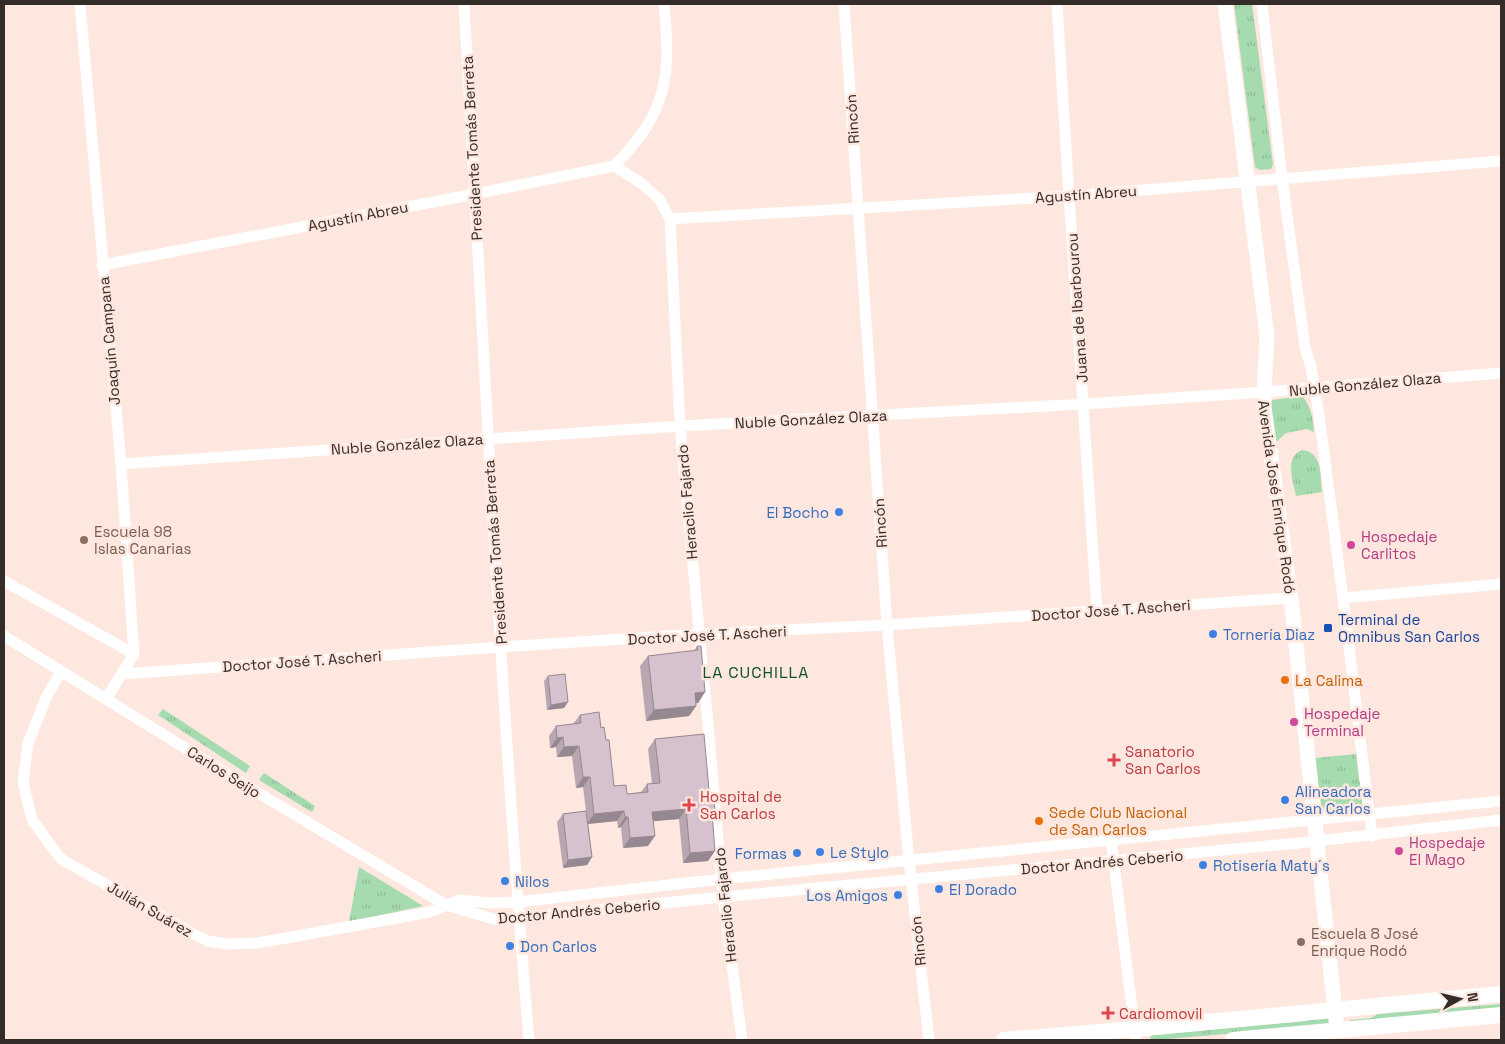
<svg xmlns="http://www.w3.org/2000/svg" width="1505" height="1044" font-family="'Space Grotesk',sans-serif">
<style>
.grass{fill:url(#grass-tufts)}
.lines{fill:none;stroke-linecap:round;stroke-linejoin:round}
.minor{stroke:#fff;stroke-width:11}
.tertiary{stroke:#fff;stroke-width:15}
.secondary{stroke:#fff;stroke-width:16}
.wall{fill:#b8a7b1}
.shaded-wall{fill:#968890}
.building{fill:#d6c2ce;stroke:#968890}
.shop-dot{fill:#3f7fe0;stroke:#fde7de;stroke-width:2}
.education-dot{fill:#8d6e63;stroke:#fde7de;stroke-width:2}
.hotel-dot{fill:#d1479c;stroke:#fde7de;stroke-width:2}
.transit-dot{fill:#1a4fb4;stroke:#fde7de;stroke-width:2}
.food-dot{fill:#e8710a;stroke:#fde7de;stroke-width:2}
.health-dot{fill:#e0444e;stroke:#fde7de;stroke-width:2}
.labels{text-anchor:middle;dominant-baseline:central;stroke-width:5;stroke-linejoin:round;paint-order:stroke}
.street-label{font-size:15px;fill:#342c28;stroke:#fde7de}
.shop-label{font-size:15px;fill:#366cbe;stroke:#fde7de;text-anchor:start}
.education-label{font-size:15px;fill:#785e54;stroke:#fde7de;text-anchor:start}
.hotel-label{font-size:15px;fill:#b23c85;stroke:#fde7de;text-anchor:start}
.transit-label{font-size:15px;fill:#164399;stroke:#fde7de;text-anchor:start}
.food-label{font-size:15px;fill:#c56008;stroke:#fde7de;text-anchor:start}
.health-label{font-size:15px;fill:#be3a42;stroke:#fde7de;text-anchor:start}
.neighbourhood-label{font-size:16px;letter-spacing:1px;fill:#105324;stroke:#fde7de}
</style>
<defs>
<pattern id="grass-tufts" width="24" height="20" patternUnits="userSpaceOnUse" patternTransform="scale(1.25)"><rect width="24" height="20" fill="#a5dbaf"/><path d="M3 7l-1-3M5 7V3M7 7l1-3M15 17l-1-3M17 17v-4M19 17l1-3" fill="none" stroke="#8fbc97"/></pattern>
</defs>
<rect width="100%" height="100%" fill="#fde7de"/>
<path class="grass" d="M1234,4H1252L1273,164L1271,169L1260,170L1255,167Z
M1302,396C1311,406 1313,418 1314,432L1307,429L1286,433L1275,443L1269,404L1272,400Z
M1302,450C1323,452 1320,476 1322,492L1296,496C1293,480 1284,458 1302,450Z
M163,709L250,766L246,773L158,715Z
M1356,754L1363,808L1329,812L1321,805L1315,758Z
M264,773L315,806L312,812L259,780Z
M359,867L423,906L349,922Z
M1501,1004V1010L1352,1023L1350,1020L1371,1018L1378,1014Z
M1330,1016L1331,1025L1156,1040H1151L1150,1038L1152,1035L1306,1021L1309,1018Z"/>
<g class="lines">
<path class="minor" d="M80,4L121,464L134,654L106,699
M464,4C484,349 500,695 529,1040
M844,4L887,625L909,861L929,1040
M1057,4L1069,196L1097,611
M1262,4L1282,178L1305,347L1311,367L1319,415L1343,598L1372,836
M614,166L641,183L660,200L670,219L680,426L702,661
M614,166C668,111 671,78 664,4
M670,219L1069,196L1501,161
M102,265L475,194L614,166
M121,464L680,426L1084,404L1264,392L1501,373
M4,581L134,654
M1343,598L1501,584
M4,636L245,785L446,905L497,920L723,897L1299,843L1501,820
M61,671L46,698L28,743L23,782L32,820L61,859L195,935L208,941L227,944L258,943L430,912L460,900L489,903L518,902L722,879L1501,801
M122,674L501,647L700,634L887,625L1291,598
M704,679L723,897L742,1040
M1111,839L1136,1040"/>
<path class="tertiary" d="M1225,4L1267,336L1264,392V407L1291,598L1337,1030"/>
<path class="secondary" d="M1004,1040L1135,1029L1501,994
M1233,1040L1501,1015"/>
</g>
<path class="wall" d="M697,646L705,692L698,703H696V706L689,716L646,721L640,666L648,656L694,651Z
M548,676L564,708L547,710L544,681Z
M580,715L601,728L606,740L614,786L627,794L641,792L647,784H652L648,749L655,739L712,816L708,861L683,863L679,819L653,821L648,846L623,848L621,827L618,828L617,821L588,824L592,857L587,865L563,868L557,822L563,814L586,811L583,787L576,788L572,756L557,757L556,747L550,748L549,736L556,726L573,724Z"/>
<path class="shaded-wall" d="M705,692L698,703L687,704L695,693Z
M568,702L564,708L547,710L551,705Z
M696,706L689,716L646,721L654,710Z
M563,737L556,747L550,748L557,738Z
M579,746L572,756L557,757L564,747Z
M583,777H590L583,787L576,788Z
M686,809L679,819L645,822L652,812Z
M624,811L617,821L587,824L594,814Z
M625,817H628L621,827L618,828Z
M655,836L648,846L623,848L630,838Z
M715,851L708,861L683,863L690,853Z
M592,857L587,865L563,868L568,860Z"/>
<path class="building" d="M697,646H701L705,692L695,693L696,706L654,710L648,656L698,650Z
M565,674L568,702L551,705L548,676Z
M599,712L601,728L604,727L606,740H609L614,786L626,785L627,794L648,792L647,784L660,783L655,739L704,734L710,801L714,800L715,811L712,812L715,851L690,853L686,809L652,812L655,836L630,838L628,817H625L624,811L594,814L590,777H583L579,746L564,747L563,737L557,738L556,726L581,723L580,715Z
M586,811L592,857L568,860L563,814Z"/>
<g class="shop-dot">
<circle cx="839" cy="512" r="5"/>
<circle cx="1213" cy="634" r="5"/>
<circle cx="1285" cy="800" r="5"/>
<circle cx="820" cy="852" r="5"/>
<circle cx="797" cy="853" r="5"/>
<circle cx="1203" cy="865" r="5"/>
<circle cx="505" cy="881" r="5"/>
<circle cx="939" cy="889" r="5"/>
<circle cx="898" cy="895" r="5"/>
<circle cx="510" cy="946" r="5"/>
</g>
<g class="education-dot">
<circle cx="84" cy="540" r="5"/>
<circle cx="1301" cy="942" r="5"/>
</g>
<g class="hotel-dot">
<circle cx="1351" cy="545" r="5"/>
<circle cx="1294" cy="722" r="5"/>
<circle cx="1399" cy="851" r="5"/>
</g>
<rect class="transit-dot" x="1323" y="623" width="10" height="10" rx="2.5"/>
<g class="food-dot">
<circle cx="1285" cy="680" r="5"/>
<circle cx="1039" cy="821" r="5"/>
</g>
<g class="health-dot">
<path d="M1111.5 752.5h5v5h5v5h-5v5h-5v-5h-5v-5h5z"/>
<path d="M686.5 797.5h5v5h5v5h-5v5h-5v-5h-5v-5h5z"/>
<path d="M1105.5 1005.5h5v5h5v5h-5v5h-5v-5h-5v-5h5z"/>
</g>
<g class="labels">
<g class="street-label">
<text transform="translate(852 119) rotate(-94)">Rincón</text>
<text transform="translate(472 148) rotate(-93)">Presidente Tomás Berreta</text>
<text transform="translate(1086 194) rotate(-4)">Agustín Abreu</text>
<text transform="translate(358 216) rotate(-11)">Agustín Abreu</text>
<text transform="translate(1077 308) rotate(-94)">Juana de Ibarbourou</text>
<text transform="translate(109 341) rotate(-95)">Joaquín Campana</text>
<text transform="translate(1365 384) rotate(-5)">Nuble González Olaza</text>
<text transform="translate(811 419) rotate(-3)">Nuble González Olaza</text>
<text transform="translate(407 444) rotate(-4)">Nuble González Olaza</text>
<text transform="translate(1277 497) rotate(82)">Avenida José Enrique Rodó</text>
<text transform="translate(687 502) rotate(-95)">Heraclio Fajardo</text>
<text transform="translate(880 523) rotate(-94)">Rincón</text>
<text transform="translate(495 552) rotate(-94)">Presidente Tomás Berreta</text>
<text transform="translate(1111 610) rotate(-4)">Doctor José T. Ascheri</text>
<text transform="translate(707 635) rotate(-3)">Doctor José T. Ascheri</text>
<text transform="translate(302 661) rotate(-4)">Doctor José T. Ascheri</text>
<text transform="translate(224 772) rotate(32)">Carlos Seijo</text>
<text transform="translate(1102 862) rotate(-5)">Doctor Andrés Ceberio</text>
<text transform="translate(725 905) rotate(-96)">Heraclio Fajardo</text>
<text transform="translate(150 909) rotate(30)">Julián Suárez</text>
<text transform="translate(579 911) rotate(-5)">Doctor Andrés Ceberio</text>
<text transform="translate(918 941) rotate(-96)">Rincón</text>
</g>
<g class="shop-label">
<text x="829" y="512" text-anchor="end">El Bocho</text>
<text x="1223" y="634">Tornería Diaz</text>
<text x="1295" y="791">Alineadora<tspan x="1295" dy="17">San Carlos</tspan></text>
<text x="830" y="852">Le Stylo</text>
<text x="787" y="853" text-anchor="end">Formas</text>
<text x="1213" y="865">Rotisería Maty´s</text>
<text x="515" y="881">Nilos</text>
<text x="949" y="889">El Dorado</text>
<text x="888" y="895" text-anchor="end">Los Amigos</text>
<text x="520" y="946">Don Carlos</text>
</g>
<g class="education-label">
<text x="94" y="531">Escuela 98<tspan x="94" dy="17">Islas Canarias</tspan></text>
<text x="1311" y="933">Escuela 8 José<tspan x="1311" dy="17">Enrique Rodó</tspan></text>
</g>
<g class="hotel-label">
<text x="1361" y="536">Hospedaje<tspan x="1361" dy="17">Carlitos</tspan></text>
<text x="1304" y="713">Hospedaje<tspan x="1304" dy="17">Terminal</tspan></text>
<text x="1409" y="842">Hospedaje<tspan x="1409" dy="17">El Mago</tspan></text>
</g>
<g class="transit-label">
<text x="1338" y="619">Terminal de<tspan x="1338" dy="17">Omnibus San Carlos</tspan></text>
</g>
<g class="food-label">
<text x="1295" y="680">La Calima</text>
<text x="1049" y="812">Sede Club Nacional<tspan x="1049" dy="17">de San Carlos</tspan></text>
</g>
<g class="health-label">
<text x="1125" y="751">Sanatorio<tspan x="1125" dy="17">San Carlos</tspan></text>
<text x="700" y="796">Hospital de<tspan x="700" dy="17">San Carlos</tspan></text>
<text x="1119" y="1013">Cardiomovil</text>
</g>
<g class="neighbourhood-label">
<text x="756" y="672">LA CUCHILLA</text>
</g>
</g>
<rect width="1505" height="1044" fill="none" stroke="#342c28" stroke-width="10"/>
<g transform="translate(1460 999) rotate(82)" stroke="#fde7de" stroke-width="4" paint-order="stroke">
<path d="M0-4L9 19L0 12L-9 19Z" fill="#342c28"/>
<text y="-8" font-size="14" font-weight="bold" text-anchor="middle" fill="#342c28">N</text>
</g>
</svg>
